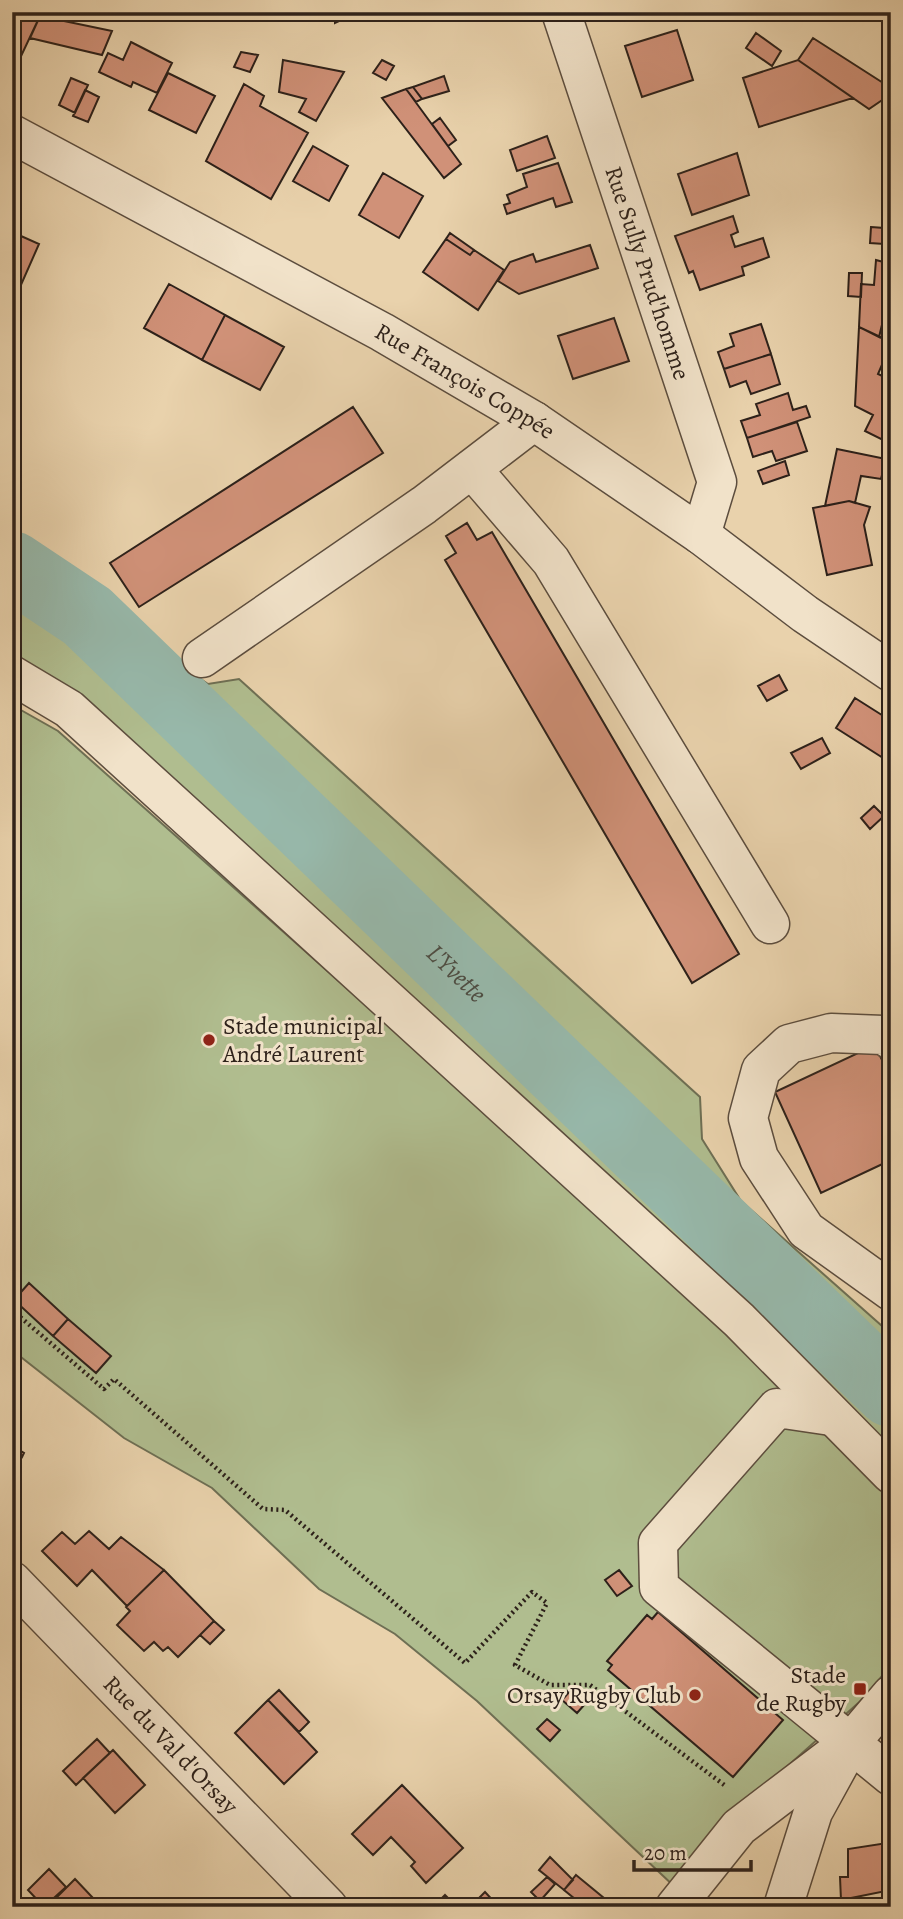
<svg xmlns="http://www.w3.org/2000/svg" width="903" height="1919" font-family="Alegreya,serif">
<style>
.green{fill:#b0bd8f;stroke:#6e6f54;stroke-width:2}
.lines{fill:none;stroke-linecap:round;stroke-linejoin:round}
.river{stroke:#97b8aa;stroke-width:70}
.building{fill:#d09178;stroke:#2d211a;stroke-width:2}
.minor-casing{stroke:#5c4d3e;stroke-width:41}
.path{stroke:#2d211a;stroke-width:4.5;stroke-dasharray:2 3.5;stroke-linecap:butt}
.minor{stroke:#f1e2c9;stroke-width:38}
.poi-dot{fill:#8f2418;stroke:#f1e2c9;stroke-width:2.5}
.labels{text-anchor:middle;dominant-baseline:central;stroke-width:6;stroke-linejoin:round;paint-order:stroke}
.street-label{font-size:24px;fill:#2d211a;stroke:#f1e2c9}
.poi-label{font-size:24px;fill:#2d211a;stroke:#f1e2c9;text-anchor:end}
.water-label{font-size:26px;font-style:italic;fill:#4d4e45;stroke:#f1e2c9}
</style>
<rect width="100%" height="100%" fill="#e9d2ac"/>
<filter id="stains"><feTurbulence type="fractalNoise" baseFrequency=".00286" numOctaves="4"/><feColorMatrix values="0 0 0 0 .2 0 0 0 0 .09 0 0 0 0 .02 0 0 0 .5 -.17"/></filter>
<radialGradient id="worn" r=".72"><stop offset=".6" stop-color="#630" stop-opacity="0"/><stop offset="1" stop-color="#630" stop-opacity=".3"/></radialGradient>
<path class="green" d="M12,554L89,608L145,657L163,653L208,684L239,679L700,1097L702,1139L741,1201L891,1334V1455L69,709L12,653Z
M12,705L58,731L774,1369L891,1484V1665L865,1697L763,1788L676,1888L477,1701L395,1634L319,1589L212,1488L124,1438L12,1350Z"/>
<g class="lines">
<path class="river" id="s1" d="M12,566L87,616L891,1392"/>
</g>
<path class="building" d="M12,12H25L39,18L14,71Z
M238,12H267V15L238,17Z
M335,12H352V15L335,23Z
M40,16L112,31L102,55L30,38Z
M677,30L693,80L642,97L625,46Z
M756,33L781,51L772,66L746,48Z
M813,38L891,88V94L869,109L798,60Z
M131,42L172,63L157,93L133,82L131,87L99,72L108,53L123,60Z
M241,52L258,55L250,72L234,67Z
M283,60L344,72L316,121L299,112L306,99L279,92Z
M382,60L394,66L386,80L373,73Z
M798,60L853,98L759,127L743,78Z
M168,73L215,96L196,133L149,110Z
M444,76L449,91L422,99L413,87Z
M71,78L88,85L75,113L59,105Z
M244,84L264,96L260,106L308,133L271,199L206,161Z
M413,87L422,99L416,102L406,89Z
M406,89L461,164L444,178L382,98Z
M85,90L99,97L88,122L73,116Z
M440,118L456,140L448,146L432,124Z
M547,136L555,158L517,171L510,150Z
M313,146L348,166L329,201L293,181Z
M737,153L749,195L692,215L678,174Z
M558,163L572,202L556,207L553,198L507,214L504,205L510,203L507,195L527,187L523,174Z
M383,173L423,196L399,238L359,215Z
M733,216L738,232L731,235L735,247L763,238L769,257L742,267L744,275L700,290L693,271L689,273L675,236Z
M871,227L884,228V244L870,243Z
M12,232L39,244L13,303H12Z
M450,233L474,250L470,255L446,239Z
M446,239L470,255L474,250L504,270L478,310L423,272Z
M590,245L598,268L519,294L498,281L510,262L533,254L536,262Z
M876,260L891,264V288L879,337L859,327L861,284L874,285Z
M849,273H862L861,297L848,296Z
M169,284L225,315L202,360L144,328Z
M225,315L284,347L260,390L202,360Z
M614,318L629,361L573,379L558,336Z
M761,324L771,354L724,369L718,352L734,346L730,334Z
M882,325L891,328L890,342L879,337Z
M859,327L891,342V355L887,353L878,374L891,380V444L865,431L873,415L855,406Z
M771,354L780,384L751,394L746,381L730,387L724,369Z
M788,393L793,410L806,406L810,417L747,438L741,421L760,415L756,404Z
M353,407L383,453L139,607L110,563Z
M797,422L807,451L776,461L772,451L753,457L747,438Z
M837,449L886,459L881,479L861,476L855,503L849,501L825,506Z
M785,461L789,475L763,484L758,471Z
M849,501L870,507L864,525L872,565L827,575L813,508Z
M467,523L477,540L492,532L739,954L692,983L445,560L456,553L446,536Z
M779,675L787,690L767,701L758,686Z
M855,698L885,717L891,709V763L836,728Z
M822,738L830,753L801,769L791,753Z
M874,806L884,816L870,829L861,818Z
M875,1045L891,1079V1160L821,1193L775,1092Z
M29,1283L68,1319L53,1336L14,1300Z
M68,1319L111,1356L96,1373L53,1336Z
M12,1446L24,1453L22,1457L12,1451Z
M12,1451L22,1457L12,1473Z
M89,1531L109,1549L121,1537L164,1570L127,1606L92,1570L77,1586L42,1551L62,1532L75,1544Z
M164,1570L214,1621L178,1657L168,1647L163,1651L154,1642L144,1651L117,1625L130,1611L126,1607Z
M619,1570L632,1586L617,1596L605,1580Z
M658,1612L783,1720L733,1777L608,1670L612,1665L607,1661L647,1615L652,1619Z
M214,1621L224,1630L210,1644L200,1635Z
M571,1687L586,1696L582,1701L570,1691L565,1694Z
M279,1690L309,1722L299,1732L268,1700Z
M570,1691L585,1704L577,1713L562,1700Z
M268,1700L317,1752L284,1784L235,1733Z
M547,1719L560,1730L550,1741L537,1729Z
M97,1739L110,1753L76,1785L63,1771Z
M113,1750L145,1785L115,1813L83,1778Z
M402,1785L463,1848L426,1883L411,1866L415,1862L391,1837L373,1855L352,1834Z
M887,1843L891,1847V1890L841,1900L840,1877H848V1849Z
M550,1857L573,1880L564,1890L539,1870Z
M49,1869L66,1887L44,1907L28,1890Z
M576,1875L610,1903L607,1907H585L564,1890Z
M547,1877L555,1884L540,1901L531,1892Z
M75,1879L93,1898L84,1907H47Z
M485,1892L499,1907H470Z
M445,1895L457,1907H433Z"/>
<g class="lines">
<defs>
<g id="minor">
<path id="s2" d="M561,12L717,482L701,535"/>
<path id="s3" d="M12,134L382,332L534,421L701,535L805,614L891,672"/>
<path d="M472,469L551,561L770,924"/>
<path d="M202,658L424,505L534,421"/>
<path d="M12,675L69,709L739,1320L891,1474"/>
<path d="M891,1040L883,1035L831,1033L789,1044L761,1070L748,1118L759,1158L806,1230L891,1291"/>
<path d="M831,1416L777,1408L658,1543L659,1587L891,1776"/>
<path id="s4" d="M12,1581L328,1907"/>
<path d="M675,1907L739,1827L852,1741"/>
<path d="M783,1907L813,1812L852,1741L891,1695"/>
</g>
</defs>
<use href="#minor" class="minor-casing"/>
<path class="path" d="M12,1310L104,1389L114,1379L263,1509L285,1510L465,1663L532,1592L547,1603L515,1665L550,1685H590L727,1787"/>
<use href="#minor" class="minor"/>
</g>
<g class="poi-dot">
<circle cx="209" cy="1040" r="7"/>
<rect x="853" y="1682" width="14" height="14" rx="3.5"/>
<circle cx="695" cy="1695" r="7"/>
</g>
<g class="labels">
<g class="street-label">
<text stroke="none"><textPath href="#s2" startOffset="275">Rue Sully Prud'homme</textPath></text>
<text stroke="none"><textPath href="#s3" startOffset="516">Rue François Coppée</textPath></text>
<text stroke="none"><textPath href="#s4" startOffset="228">Rue du Val d'Orsay</textPath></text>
</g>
<g class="poi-label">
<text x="223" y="1026" text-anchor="start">Stade municipal<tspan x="223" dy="28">André Laurent</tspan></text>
<text x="846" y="1675">Stade<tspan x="846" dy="28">de Rugby</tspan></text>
<text x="681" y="1695">Orsay Rugby Club</text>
</g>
<g class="water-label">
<text stroke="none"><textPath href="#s1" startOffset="604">L'Yvette</textPath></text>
</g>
</g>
<rect width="903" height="1919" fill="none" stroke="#e9d2ac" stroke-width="42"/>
<rect x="14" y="14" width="875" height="1891" fill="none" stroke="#2d211a" stroke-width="3.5"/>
<rect x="21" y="21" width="861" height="1877" fill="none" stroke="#2d211a" stroke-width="2"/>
<path d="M634 1860v10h117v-10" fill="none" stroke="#2d211a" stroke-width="3.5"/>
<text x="644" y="1860" font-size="21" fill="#2d211a" stroke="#f1e2c9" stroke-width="5" paint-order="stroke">20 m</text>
<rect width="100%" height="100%" filter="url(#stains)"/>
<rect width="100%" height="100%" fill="url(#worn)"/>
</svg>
